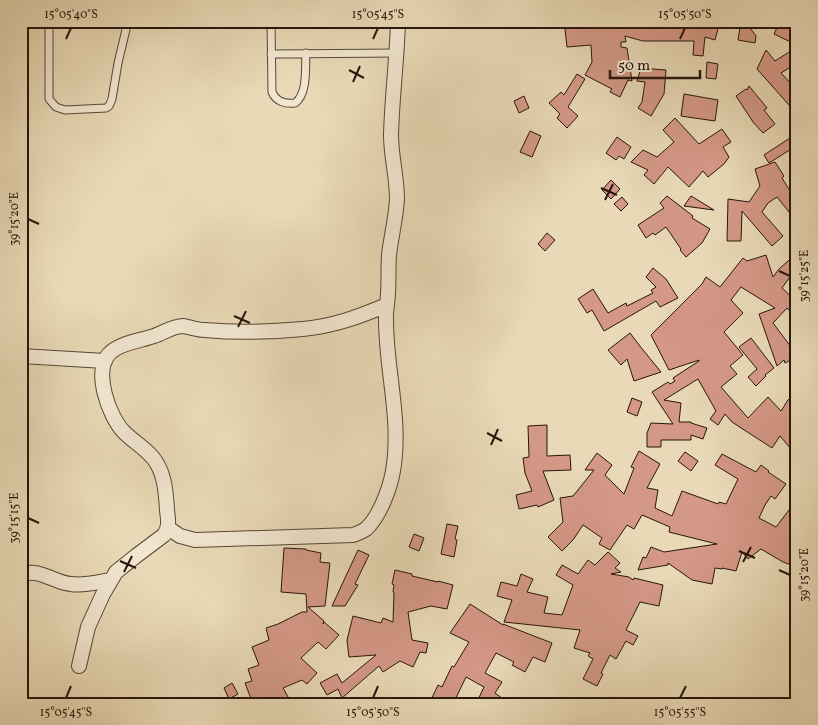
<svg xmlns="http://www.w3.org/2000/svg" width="818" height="725" font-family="Vollkorn,serif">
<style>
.building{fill:#d49886;stroke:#28150d}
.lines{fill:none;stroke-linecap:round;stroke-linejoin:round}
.lane-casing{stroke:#584637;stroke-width:9}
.street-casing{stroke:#584637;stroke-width:16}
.lane{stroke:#f1e6d0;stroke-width:7}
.street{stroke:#f1e6d0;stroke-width:14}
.ticks{fill:none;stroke:#28150d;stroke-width:2}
.neatline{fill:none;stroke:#28150d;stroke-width:2}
.ticks-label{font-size:12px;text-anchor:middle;fill:#28150d}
</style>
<rect width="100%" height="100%" fill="#e9d9b6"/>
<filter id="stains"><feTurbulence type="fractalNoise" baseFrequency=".004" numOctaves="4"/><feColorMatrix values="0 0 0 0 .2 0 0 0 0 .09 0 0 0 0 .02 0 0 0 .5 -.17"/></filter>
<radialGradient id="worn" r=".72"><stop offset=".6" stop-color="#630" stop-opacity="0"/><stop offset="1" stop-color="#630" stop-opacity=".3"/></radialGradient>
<path class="building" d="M564,21H720L715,40L705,37L703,56L693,55L694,41H643L625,36L626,42H621V47L627,48L632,81L628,80L620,97L610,92L612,89L585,75L592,62L591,45L567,47Z
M741,21H745L756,36L755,43L738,40Z
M780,21H786L797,26V45L774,34Z
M797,47V63L781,73L797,90V114L757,69L766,50L775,61Z
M707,62L718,64L716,79L706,78Z
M641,68L666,70L664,94L651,116L638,108L642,102L645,82L637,81Z
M577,74L585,79L568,107L578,116L567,128L557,118L560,114L549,103L561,92L564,95Z
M749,86L767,108L764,110L775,124L763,133L753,122L736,96L746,89L747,90Z
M684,94L718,100L715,121L681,116Z
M524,96L529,108L519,113L514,101Z
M675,118L699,144L722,129L731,142L723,147L729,157L724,164L708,177L703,171L689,187L668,167L654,184L644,175L648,170L631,162L643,150L657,157L674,142L663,130Z
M530,131L541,136L532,157L520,152Z
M617,137L631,147L624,159L619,156L616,160L606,153Z
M790,138L796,146L769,163L764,155Z
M775,162L784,176L782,178L797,202V222L777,197L768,203L762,212L783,236L772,246L742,211L741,241H727L728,199L749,202L760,186L755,169Z
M611,180L620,189L611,199L602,190Z
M667,196L693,216L692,218L710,229L702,243L686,257L680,250L681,249L666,227L655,235L653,233L646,238L638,225L664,208L660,203Z
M691,196L714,210L684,206Z
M622,197L628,204L621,211L614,204Z
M547,233L555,240L545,251L538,244Z
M797,253V267L782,288L797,302V319L787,308L773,323L791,347L797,357L785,363L784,360L777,366L759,314L775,308L741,287L731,300L743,313L724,332L743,355L730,366L737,374L721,387L748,418L768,397L781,411L788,400L797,392V456L780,436L772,448L732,422L725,414L718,425L710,419L716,411L698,379L664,400L681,403L679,422H691V423L707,428L703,439L691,435V440H661V447H647V433L651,423L673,424L652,392L668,382L670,384L675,381L673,378L699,361V360L669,370L651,335L702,284L706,277L720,287L743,258L747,261L766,255L773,277L779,269Z
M653,268L666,279L678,298L660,307L656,301L604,331L592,310L587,313L578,299L593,289L608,313L626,303L627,306L653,293L651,290L656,287L646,277Z
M630,333L643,350L661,372L634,381L627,359L621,365L608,350Z
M751,338L774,368L765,375L766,376L756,386L748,377L757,369L739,347Z
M632,398L642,402L637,416L627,412Z
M547,425V456L570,455L571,470L543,471L554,500L538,507L537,505L519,509L516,495L532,491L525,473L523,458L529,457L528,426Z
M639,451L660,464L647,488L658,490L655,508L672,516L682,491L718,504L719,502L726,504L738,479L715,465L722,454L756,472L761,465L769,471L768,472L786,484L775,499L771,496L765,505L759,518L776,527L789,510L797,516V567L783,562L761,549L748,559L742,552L736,571L722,568V569L715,568L712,584L692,580L668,563V565L638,570L643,557L646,558L651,547L664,552L717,544L669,532L670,527L642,515L634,529L627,525L610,550L599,544L602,538L583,525L573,540L562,551L548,537L563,522L560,498L573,496L594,470H585L597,453L612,465L605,475L624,494L634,468L631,467Z
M685,452L698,461L691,471L678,461Z
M447,524L458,526L455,539L457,540L454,557L441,554Z
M414,534L424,538L419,551L409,547Z
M284,548L306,549V550L321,553L320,562L330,563L325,606L308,607L324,621L323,624L324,622L339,635L326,649L318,642L301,658L317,673L307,684L302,680L283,688L292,704H253L245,683L252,681L248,669L259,665L252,647L269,640L266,628L278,624L302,612H307L306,594L281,592Z
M358,550L369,555L355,584L358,585L345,606H332Z
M608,552L620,563L615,568L621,572L611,574L629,577L633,580L634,578L663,585L659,606L640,602L626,630L638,636L633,645L626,641L616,659L610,655L601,673L603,674L597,686L583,679L593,659L588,656L590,653L574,648L580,630L504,622L512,600L497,596L501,582L517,586L521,574L533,579L527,592L548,597L544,613L562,615L573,585L556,575L562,565L578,574L588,560L595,565Z
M395,570L412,574V576L438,582V581L453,585L447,609L431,606L408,612L412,640L428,643L426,653L420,652L413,667L400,661L383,672L379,666L342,698L338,689L327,695L320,683L337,674L342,683L376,655L349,657L347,640L353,616L381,623L383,618L393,622L394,592H393L394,585L392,584Z
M470,604L503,625V624L552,643L545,662L533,657L525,672L512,665L514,662L496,653L485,673L502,682L495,693L510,704H476L484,687L466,677L453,704H429L438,685L442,687L452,666L454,667L469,642L450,633Z
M232,683L238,694L229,699L224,688Z"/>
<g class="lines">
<defs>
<path id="lane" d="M49,21V99L56,107L65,110L106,108L109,106L112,99L118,63L128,21
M271,21L272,92C276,102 286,104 295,103C308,94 305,67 306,53
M271,54L398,53"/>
<path id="street" d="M21,356L105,361
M168,528L180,536L195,540L353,535C358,533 362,532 366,529C380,516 390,488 393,471C402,419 385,367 386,316C386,308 388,301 388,293C389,281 388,268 389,255C391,237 396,218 397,199C397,177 391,156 391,135C392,97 397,59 398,21
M21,575C39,567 54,583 71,584C84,586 98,582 111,580
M79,666L88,627L103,594L116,572L136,556L164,535C170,527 168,519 167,510C166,494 165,476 156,462C148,449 133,442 123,431C109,416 93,372 109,354C119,343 140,341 154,336C163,333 173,326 183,326C190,327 197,330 205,330C237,333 271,332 303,329C334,326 358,317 387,305"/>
</defs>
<use href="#lane" class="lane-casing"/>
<use href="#street" class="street-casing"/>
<use href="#lane" class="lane"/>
<use href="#street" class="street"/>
</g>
<path class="ticks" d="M66,39L71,28M373,39L378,28M680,39L685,28M349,70L364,78M353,82L360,66M601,188L617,195M605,200L613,184M28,219L39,224M779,271L790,276M234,316L250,323M238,327L246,311M487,433L502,441M491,445L498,429M28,518L39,523M739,551L755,558M120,561L136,568M743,562L751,547M779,570L790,575M124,572L132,556M66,698L71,686M373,698L378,686M680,698L686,686"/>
<rect width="818" height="725" fill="none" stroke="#e9d9b6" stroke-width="55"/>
<path d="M610 70v8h90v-8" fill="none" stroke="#28150d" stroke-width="2.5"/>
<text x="618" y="70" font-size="15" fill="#28150d" stroke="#f1e6d0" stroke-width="4" paint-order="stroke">50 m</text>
<rect x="28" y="28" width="762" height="670" class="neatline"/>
<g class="ticks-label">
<text x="71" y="18">15°05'40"S</text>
<text x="378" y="18">15°05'45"S</text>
<text x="685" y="18">15°05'50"S</text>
<text transform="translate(14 219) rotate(-90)" y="4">39°15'20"E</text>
<text transform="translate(804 276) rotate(-90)" y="4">39°15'25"E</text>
<text transform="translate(14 518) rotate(-90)" y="4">39°15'15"E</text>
<text transform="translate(804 575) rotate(-90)" y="4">39°15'20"E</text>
<text x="66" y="716">15°05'45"S</text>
<text x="373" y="716">15°05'50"S</text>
<text x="680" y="716">15°05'55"S</text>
</g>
<rect width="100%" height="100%" filter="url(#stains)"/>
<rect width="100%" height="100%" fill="url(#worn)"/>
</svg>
